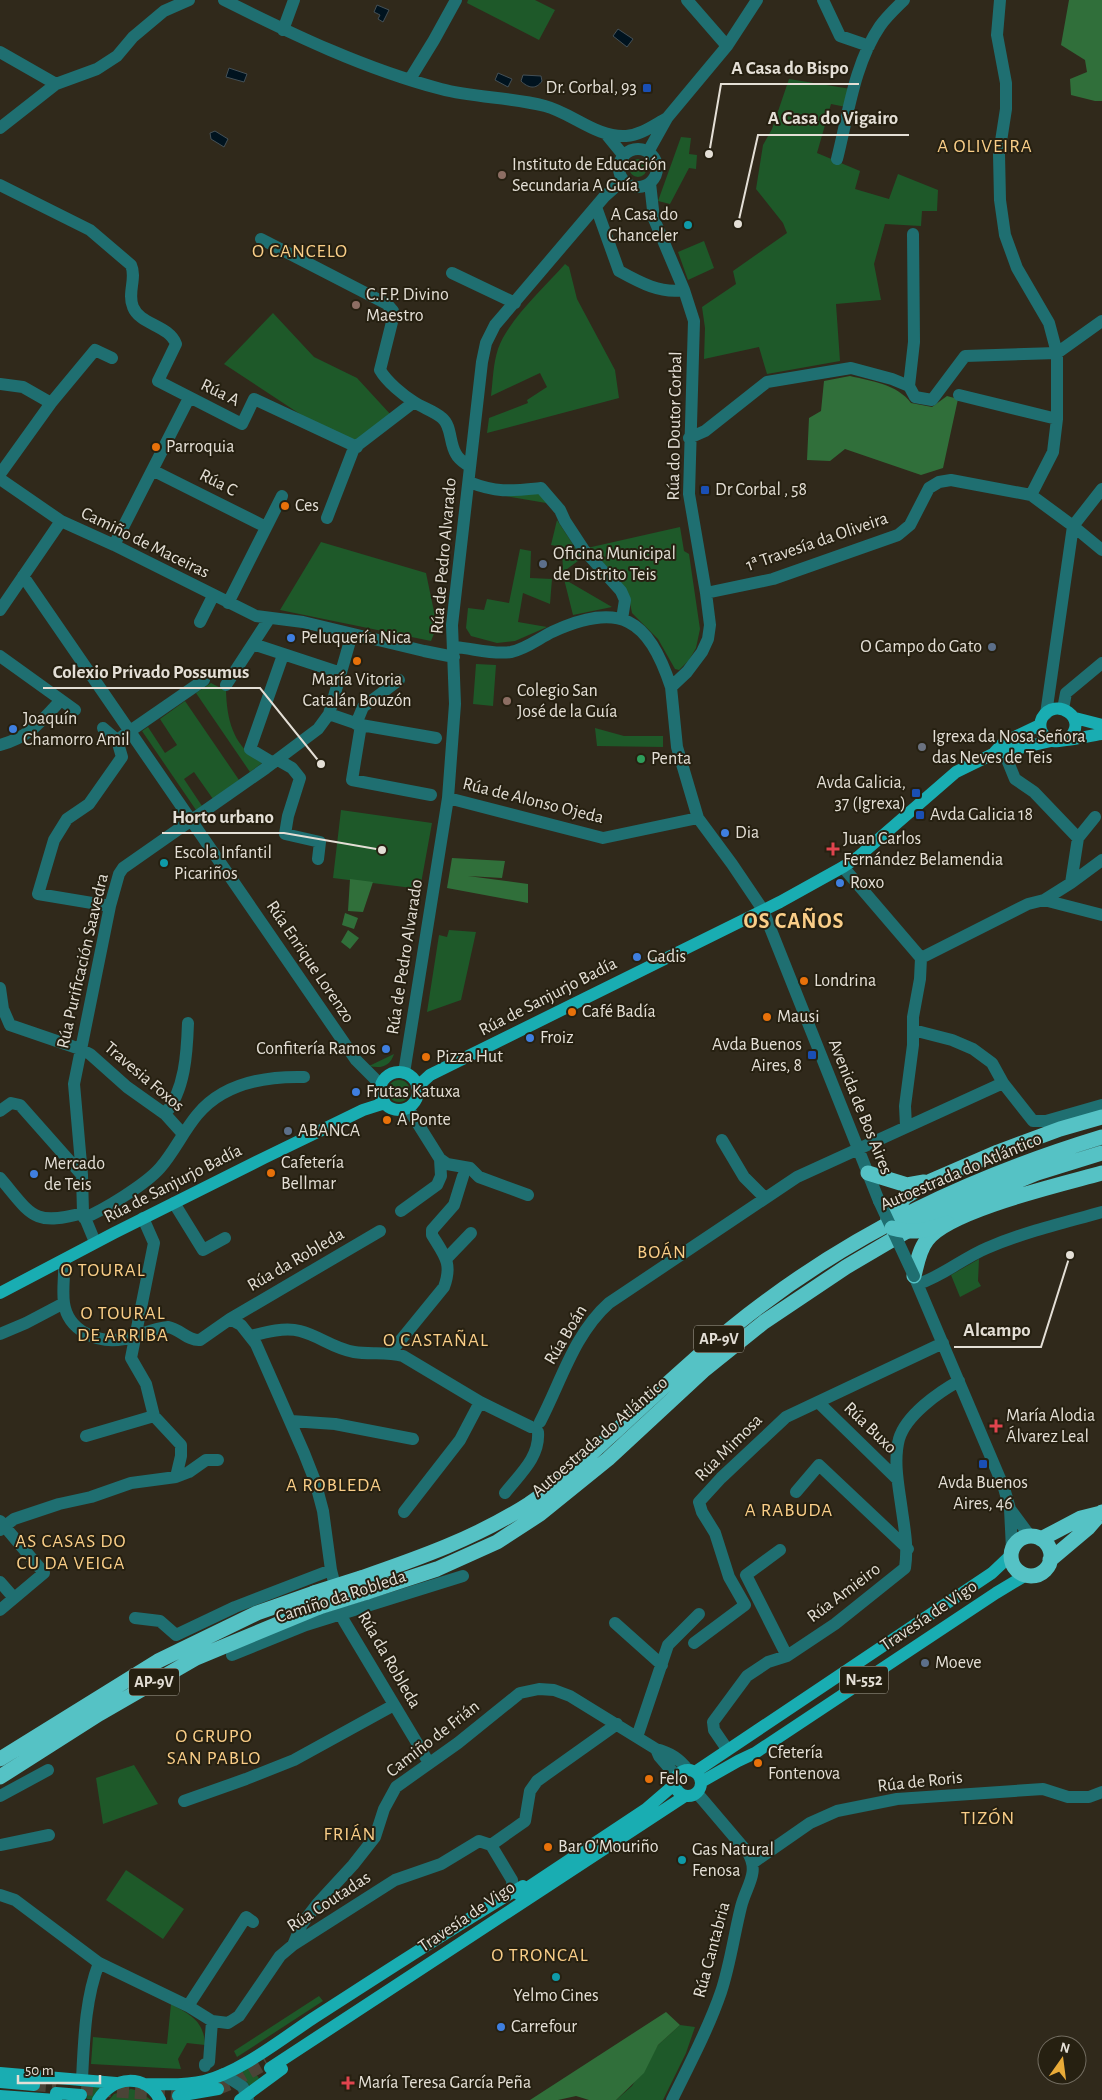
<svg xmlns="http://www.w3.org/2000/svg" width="1102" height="2100" font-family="'Alegreya Sans',sans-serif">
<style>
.green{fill:#1e5929}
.forest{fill:#306f3a}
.water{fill:#00131f;stroke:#445056}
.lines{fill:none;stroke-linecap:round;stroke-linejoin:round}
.major-tunnel{stroke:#4b4437;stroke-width:12;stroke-dasharray:12 6;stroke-linecap:butt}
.minor{stroke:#1f6f71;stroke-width:12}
.major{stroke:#19adb2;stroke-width:12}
.highway{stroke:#55c2c5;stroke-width:15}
.minor-bridge{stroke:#1f6f71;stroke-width:12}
.highway-bridge{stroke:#55c2c5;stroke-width:15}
.transit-dot{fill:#1a4fb4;stroke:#262011;stroke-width:2}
.education-dot{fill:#8d6e63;stroke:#262011;stroke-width:2}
.culture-dot{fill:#0f9aa8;stroke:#262011;stroke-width:2}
.food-dot{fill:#e8710a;stroke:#262011;stroke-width:2}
.service-dot{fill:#5c6f8a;stroke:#262011;stroke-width:2}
.shop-dot{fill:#3f7fe0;stroke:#262011;stroke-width:2}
.worship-dot{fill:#6b7280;stroke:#262011;stroke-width:2}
.leisure-dot{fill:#2e9e5b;stroke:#262011;stroke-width:2}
.health-dot{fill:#e0444e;stroke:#262011;stroke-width:2}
.labels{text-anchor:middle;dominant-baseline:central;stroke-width:4;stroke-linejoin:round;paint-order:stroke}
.shield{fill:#262011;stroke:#aba69b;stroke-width:1}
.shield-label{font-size:16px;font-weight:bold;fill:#e4dfd6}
.poi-label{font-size:18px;fill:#e4dfd6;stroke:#262011;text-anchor:start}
.street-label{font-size:18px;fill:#e4dfd6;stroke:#262011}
.neighbourhood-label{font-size:19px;letter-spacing:1px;fill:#face88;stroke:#262011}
.district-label{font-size:22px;font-weight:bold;letter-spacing:1px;fill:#face88;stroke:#262011}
.leader{fill:none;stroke:#e4dfd6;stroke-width:2}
.callout-dot{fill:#e4dfd6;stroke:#262011;stroke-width:2}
.callout-label{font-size:19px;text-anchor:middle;font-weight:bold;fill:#e4dfd6;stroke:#262011;stroke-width:4;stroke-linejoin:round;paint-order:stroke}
</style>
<rect width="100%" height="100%" fill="#30291b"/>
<path class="green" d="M468,0H535L555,10L539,40L467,3Z
M789,79L851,89L846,107L831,104L817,153L860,171L855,189L889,199L898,174L938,190L937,211H922L921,226L885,224L874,264L881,300L836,304L840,361L767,374L759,347L704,359L705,328L702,307L736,284L733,271L787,233L783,223L756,189L763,145L772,129Z
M681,137L691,138L689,154L697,155L696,169L689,168L670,204L658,201Z
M629 168a9 9 0 1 1 18 0a9 9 0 1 1-18 0Z
M704,241L714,268L688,280L678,252Z
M565,264L569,267L577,299L615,370L619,398L487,433L489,418L528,403L527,400L547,387L540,373L491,396C493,380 493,364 498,349C508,320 544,288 565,264Z
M273,313L314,357L357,378L391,415L350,447L224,364Z
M540,491L552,504L500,495Z
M557,520L582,558L563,572L562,547L551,545Z
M680,527L684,551L689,554L700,629L696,648L689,660L679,670L675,669L658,639L632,613L629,598L587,548Z
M321,542L426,573L437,626L431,641L280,610Z
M520,549L531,551L530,578L552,579L550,604L523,593L518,622L547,627L515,641L497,643L471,636L466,628L468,608L484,610L487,599L509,603Z
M564,579L612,607L573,615Z
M476,664L496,665L493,706L473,704Z
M211,683L226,691C227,722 234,747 262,763L250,772L196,693Z
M185,701L239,780L213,799L194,772L184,779L202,806L196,810L142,731L148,727L165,753L177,745L160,719Z
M595,728L624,736H663V747L597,746Z
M341,810L432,823L420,889L333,878Z
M449,930L476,932L461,1000L427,1012L439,935L447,937Z
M394,1054C390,1066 382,1069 369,1066Z
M388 1091a11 11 0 1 1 22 0a11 11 0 1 1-22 0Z
M979,1259L978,1281L981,1286L960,1297L951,1275Z
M134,1765L158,1804L103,1824L96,1778Z
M126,1870L184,1909L163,1939L106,1900Z
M319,1996L323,2001L237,2057L234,2051Z
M171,2004C190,2015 204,2020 205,2045L187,2043L178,2059L181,2069L91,2064L93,2037L167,2044Z
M680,2025L695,2027L686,2053L663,2100H616L632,2086L658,2045Z
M251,2066L260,2080L251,2087L244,2079L237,2074Z
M88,2083L102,2085L93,2100L87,2099Z
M131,2089L139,2091L151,2100H109L114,2094Z"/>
<path class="forest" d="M1069,0H1102V101H1095L1071,95L1070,79L1087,72L1085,60L1061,45Z
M850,376C871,381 897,384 911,403L932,407L947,396L958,399L943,468L921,475L845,449L830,461L807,460L809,418L821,411L824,381Z
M452,858L505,861L502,878L468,876L528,884V903L447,888Z
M350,879L373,882L363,912L348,911Z
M345,913L358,918L354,929L342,925Z
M348,930L359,938L350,949L341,942Z
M666,2012L680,2025L658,2045L644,2073L616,2100H589L576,2096L558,2100H530Z"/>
<path class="water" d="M377,5L389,10L383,22L378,19L380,15L374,12Z
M618,29L633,39L627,47L613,36Z
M229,68L247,74L244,82L226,77Z
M498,73L512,79L508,87L495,80Z
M523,75L541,76L542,81C536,90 528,88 521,81Z
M215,131L228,139L224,147L211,139L210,133Z"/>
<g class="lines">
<path class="major-tunnel" d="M34,2085L56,2087
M81,2089L178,2096
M218,2089L230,2084L267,2063"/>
<path class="minor" d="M224,0C294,35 365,69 441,89C475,98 511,97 545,106C572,113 597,138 626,136C641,135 654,125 667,118
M687,0L727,46
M823,0L840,36L869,46
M1000,0L997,35L1006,83V109L999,154L1000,200L1005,235L1017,268L1049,323L1057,353V419L1053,452L1031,495
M283,30L294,0
M0,52L56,84
M410,79L434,40L456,0
M0,128L56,84L97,69L117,56L133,37L164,11L189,0
M606,134L624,156
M619 168a19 19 0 1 1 38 0a19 19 0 1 1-38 0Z
M648,152L667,118L727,46L757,0
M837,159C848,116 854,64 880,26C887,16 896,8 904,0
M650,183L654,219L684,290L694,321L689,494L706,593L710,625L708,639L702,652L687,672L671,687L677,747L698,818L732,864L763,910L879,1201
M0,185L90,230L131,265C137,278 127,293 133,307C140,325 169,325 176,344L158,381L242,424L254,399L357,447
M596,207L619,271C639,282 660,294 684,290
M261,239L387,304L393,311V318L380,370C387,382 403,395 414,402C423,408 434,411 442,418C452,426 449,443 456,454C459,460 465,463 470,467
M452,273L515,303
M0,384L23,387L51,403
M909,386L914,342L913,234
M959,395L1057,419
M689,438L705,431L767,382L851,368L892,379L909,386L915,397L932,400L965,356L1057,353L1102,321
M154,471L266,527
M0,474L51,403L95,350L112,358
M0,479L61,521L114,545L256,616L303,622L424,651L454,657
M469,482C497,493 511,491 541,488L560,510L565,521L584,550L621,591L625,600L622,619
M327,518L354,448L414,402
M114,545L189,398
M23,576L356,1060L381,1085
M706,593L773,579L898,535L910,525L929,488L939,482L951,480L1031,495L1073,526L1102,550
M228,603L282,496
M0,610L61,521
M200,622L213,596
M253,644L341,673
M454,647C472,648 492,655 511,652C526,649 538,639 552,632C620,601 648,618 671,687
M0,656L75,710
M226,685L269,619
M1063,709L1066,693L1102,663
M329,714L361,725L436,738
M1046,714L1073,526L1102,489
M356,724L363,707L399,680
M361,725L352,780L431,795
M103,728L117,740
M0,745C29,737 41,722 61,700
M1004,752L1015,779L1034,792L1078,838L1071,883L1044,900
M278,760L292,768L300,778L288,816L285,834L320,842L318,859
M273,763L250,749L283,655
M448,798L603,838L698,818
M1078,838L1095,817
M843,867L921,958L920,979L913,1017V1045L905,1106L906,1126
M1071,883L1102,860
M110,906L38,894L54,840L67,819L89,804L122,757L117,740L204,680
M921,958L1028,904L1044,900L1102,915
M0,988L3,1009L10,1025L80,1049L90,1054L127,1087L165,1114L183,1134
M913,1030L952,1040L973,1049L992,1063L1003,1083L1033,1121H1046L1102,1105
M404,1073L448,798L455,704L452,625L482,362L486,343L495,325L604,197L623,180
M408,1108L440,1159L447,1164L470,1168L479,1177L528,1195
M0,1111L11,1103L20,1105L82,1175
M165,1114C185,1090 187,1053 188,1023
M722,1140L744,1177L765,1198
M0,1178C31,1214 32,1227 83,1213
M174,1203L203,1250L225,1238
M401,1211L437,1185L441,1176L440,1159
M84,1218C104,1210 146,1184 160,1168C174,1152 183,1132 197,1115C223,1083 265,1076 304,1077
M143,1218L154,1243L131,1358L146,1384L154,1416L181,1445V1456L176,1477
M95,1242L83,1213L82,1175L74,1084L110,906L119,874L123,868L266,768L318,729L329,714L352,634
M446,1259L471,1233
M64,1260C65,1274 62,1289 64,1303C68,1331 98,1344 124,1339C139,1336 153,1328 168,1327C180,1329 188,1341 200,1340L230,1319L241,1325L256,1344L304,1453L315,1481L323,1511L331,1570L344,1621L429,1763
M914,1276L1004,1488L1010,1509L1012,1549
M918,1284C943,1276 963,1258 987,1248C1024,1232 1063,1223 1102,1212
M230,1319L380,1231
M0,1334L26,1323L64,1303
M251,1336C266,1332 285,1327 300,1331C320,1336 332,1348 354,1352C370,1355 386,1351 403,1356L480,1402L531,1427
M391,1352L444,1287C453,1263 444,1255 432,1235V1230L454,1205L463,1176
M818,1402L897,1479
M291,1421L335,1424L413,1439
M540,1422C561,1382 574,1334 609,1303L797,1177L1003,1083
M86,1436L154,1416
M796,1492L819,1465L908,1549
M505,1493C520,1474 540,1457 538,1432
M1010,1509L1030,1536
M404,1512L460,1440L480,1402
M0,1521L44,1573L0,1610
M0,1530L14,1519L59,1504L91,1497L131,1483L176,1477L189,1472L206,1460H218
M780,1550L746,1575L787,1656
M0,1582L14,1598
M135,1618L160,1621L176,1635L235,1607L331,1570
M615,1623L662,1665
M694,1643L745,1605L729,1577L715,1533L702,1512L699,1502L721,1478L786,1417L943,1343
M232,1655L306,1625L463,1576
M637,1737L668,1645L699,1614
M656,1749L659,1756L677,1777
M727,1749L714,1730L713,1722L747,1676L768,1662L787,1656L835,1624L905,1568C908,1547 905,1532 902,1511C899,1488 893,1462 899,1439C906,1415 939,1392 959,1381
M0,1796L48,1770
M184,1801L246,1779L294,1760L394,1705
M0,1845L49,1835
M491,1845L525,1821L530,1791L537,1781L617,1724
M754,1862L810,1823L837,1811L897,1799L1043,1789L1068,1797H1089L1102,1792
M0,1895L15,1900L99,1963L188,2006L212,2021L228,2023L239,2016L280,1956L293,1945L395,1880L441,1864L479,1841L491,1845L512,1880L513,1892
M293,1945L302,1924L318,1903L353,1865L375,1837L384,1809L396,1787L458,1743L520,1693L539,1689L554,1690L570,1696L656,1749C669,1752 680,1759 688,1770
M188,2006L246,1917L253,1922
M205,2066V2064L209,2062L212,2021
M223,2074L243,2087L248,2100
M82,2079C84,2041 85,1999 99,1963
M672,2100C689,2065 708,2030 721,1992C730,1965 734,1935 741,1907C746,1886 760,1873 748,1853L697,1793"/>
<path class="major" d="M1075,718L1102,725
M1068,739C1091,719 1055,695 1042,718C1040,722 1040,726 1041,730C1043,735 1047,739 1052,741C1059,743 1092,735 1102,734
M993,754L1004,742L1040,725
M380 1091a19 19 0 1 1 38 0a19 19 0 1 1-38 0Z
M417,1087L430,1075L780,902L843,867L858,857L956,772L993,754L1051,741
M0,1293L114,1233L264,1158L363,1110L385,1103
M675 1783a13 13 0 1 1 26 0a13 13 0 1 1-26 0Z
M695,1772L992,1573L1011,1555
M701,1782L738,1761L755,1753L996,1593L1026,1575
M518,1894L646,1809L675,1784
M270,2068L685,1796
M0,2073L116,2083
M0,2082L34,2085
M144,2084C164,2084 185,2086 204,2081C239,2073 282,2039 312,2019C382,1974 452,1928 523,1886
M56,2093L81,2095
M0,2096L56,2100
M178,2096L218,2089
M98,2100C112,2076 146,2073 160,2100
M240,2100L282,2069"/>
<path class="highway" d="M868,1173L907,1185L924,1182
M888,1220L905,1197L931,1181L998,1152L1060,1129L1102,1117
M914,1276C917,1264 919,1250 927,1240C949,1210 1063,1184 1102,1173
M1011 1556a20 20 0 1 1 40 0a20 20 0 1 1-40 0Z
M1041,1539L1081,1518L1101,1513
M1050,1560L1088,1528L1102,1512
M361,1578C419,1558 476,1538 529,1504C560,1483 588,1456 616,1431C659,1391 702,1351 748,1315C856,1231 971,1177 1102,1137
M367,1592L437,1569L497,1542L540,1514L608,1459L703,1371L764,1322L846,1267L919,1224L947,1210L1037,1173L1102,1153
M0,1759L158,1661L257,1613L314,1593
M0,1777L99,1714L196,1658L319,1607"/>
<path class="minor-bridge" d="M879,1201L914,1276"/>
<path class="highway-bridge" d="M892,1228C915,1234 924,1231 947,1223
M314,1593L361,1578
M319,1607L367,1592"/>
</g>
<g class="transit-dot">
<rect x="642" y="83" width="10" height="10" rx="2.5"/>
<rect x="700" y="485" width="10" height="10" rx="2.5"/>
<rect x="911" y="788" width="10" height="10" rx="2.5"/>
<rect x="915" y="810" width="10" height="10" rx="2.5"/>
<rect x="807" y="1050" width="10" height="10" rx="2.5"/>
<rect x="978" y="1459" width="10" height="10" rx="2.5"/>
</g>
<g class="education-dot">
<circle cx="502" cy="175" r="5"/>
<circle cx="356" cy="305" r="5"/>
<circle cx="507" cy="701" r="5"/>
</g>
<g class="culture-dot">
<circle cx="688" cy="225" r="5"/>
<circle cx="164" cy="863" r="5"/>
<circle cx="682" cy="1860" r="5"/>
<circle cx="556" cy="1977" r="5"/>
</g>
<g class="food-dot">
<circle cx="156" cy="447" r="5"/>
<circle cx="285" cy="506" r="5"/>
<circle cx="357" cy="661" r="5"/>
<circle cx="804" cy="981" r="5"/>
<circle cx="572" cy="1012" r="5"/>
<circle cx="767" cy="1017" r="5"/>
<circle cx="426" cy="1057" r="5"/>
<circle cx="387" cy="1120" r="5"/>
<circle cx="271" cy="1173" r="5"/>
<circle cx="758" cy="1763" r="5"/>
<circle cx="649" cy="1779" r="5"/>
<circle cx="548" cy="1847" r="5"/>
</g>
<g class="service-dot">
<circle cx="543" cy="564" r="5"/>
<circle cx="992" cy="647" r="5"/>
<circle cx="288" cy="1131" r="5"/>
<circle cx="925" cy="1663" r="5"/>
</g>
<g class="shop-dot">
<circle cx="291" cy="638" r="5"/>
<circle cx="13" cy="729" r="5"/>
<circle cx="725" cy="833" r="5"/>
<circle cx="840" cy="883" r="5"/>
<circle cx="637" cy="957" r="5"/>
<circle cx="530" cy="1038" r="5"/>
<circle cx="386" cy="1049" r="5"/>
<circle cx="356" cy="1092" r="5"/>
<circle cx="34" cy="1174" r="5"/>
<circle cx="501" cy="2027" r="5"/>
</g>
<circle class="worship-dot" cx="922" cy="747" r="5"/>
<circle class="leisure-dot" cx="641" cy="759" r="5"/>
<g class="health-dot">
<path d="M830.5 841.5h5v5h5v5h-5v5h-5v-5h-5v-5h5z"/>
<path d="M993.5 1418.5h5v5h5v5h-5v5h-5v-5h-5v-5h5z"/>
<path d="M345.5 2075.5h5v5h5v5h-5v5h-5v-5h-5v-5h5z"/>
</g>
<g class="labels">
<g class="shield">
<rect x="694" y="1325.5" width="50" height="27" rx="4"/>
<rect x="840" y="1666.5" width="48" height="27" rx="4"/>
<rect x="129" y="1668.5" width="50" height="27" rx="4"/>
</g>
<g class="shield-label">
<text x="719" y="1339">AP-9V</text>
<text x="864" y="1680">N-552</text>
<text x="154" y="1682">AP-9V</text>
</g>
<g class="poi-label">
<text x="637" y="88" text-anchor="end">Dr. Corbal, 93</text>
<text x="512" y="165">Instituto de Educación<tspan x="512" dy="21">Secundaria A Guía</tspan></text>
<text x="678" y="215" text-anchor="end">A Casa do<tspan x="678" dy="21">Chanceler</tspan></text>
<text x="366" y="295">C.F.P. Divino<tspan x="366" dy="21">Maestro</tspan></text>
<text x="166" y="447">Parroquia</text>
<text x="715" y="490">Dr Corbal , 58</text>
<text x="295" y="506">Ces</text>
<text x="553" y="554">Oficina Municipal<tspan x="553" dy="21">de Distrito Teis</tspan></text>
<text x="301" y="638">Peluquería Nica</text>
<text x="982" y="647" text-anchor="end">O Campo do Gato</text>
<text x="357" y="680" text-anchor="middle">María Vitoria<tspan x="357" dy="21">Catalán Bouzón</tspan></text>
<text x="517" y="691">Colegio San<tspan x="517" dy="21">José de la Guía</tspan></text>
<text x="23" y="719">Joaquín<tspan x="23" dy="21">Chamorro Amil</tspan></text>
<text x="932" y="737">Igrexa da Nosa Señora<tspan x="932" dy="21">das Neves de Teis</tspan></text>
<text x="651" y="759">Penta</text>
<text x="906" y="783" text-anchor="end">Avda Galicia,<tspan x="906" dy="21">37 (Igrexa)</tspan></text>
<text x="930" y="815">Avda Galicia 18</text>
<text x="735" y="833">Dia</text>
<text x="843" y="839">Juan Carlos<tspan x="843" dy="21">Fernández Belamendia</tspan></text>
<text x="174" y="853">Escola Infantil<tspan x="174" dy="21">Picariños</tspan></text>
<text x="850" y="883">Roxo</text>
<text x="647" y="957">Gadis</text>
<text x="814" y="981">Londrina</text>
<text x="582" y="1012">Café Badía</text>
<text x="777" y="1017">Mausi</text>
<text x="540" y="1038">Froiz</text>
<text x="802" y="1045" text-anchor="end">Avda Buenos<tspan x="802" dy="21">Aires, 8</tspan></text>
<text x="376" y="1049" text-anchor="end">Confitería Ramos</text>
<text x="436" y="1057">Pizza Hut</text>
<text x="366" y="1092">Frutas Katuxa</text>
<text x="397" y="1120">A Ponte</text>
<text x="298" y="1131">ABANCA</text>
<text x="281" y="1163">Cafetería<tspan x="281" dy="21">Bellmar</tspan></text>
<text x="44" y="1164">Mercado<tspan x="44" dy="21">de Teis</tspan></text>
<text x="1006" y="1416">María Alodia<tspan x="1006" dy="21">Álvarez Leal</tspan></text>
<text x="983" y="1483" text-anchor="middle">Avda Buenos<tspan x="983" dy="21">Aires, 46</tspan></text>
<text x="935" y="1663">Moeve</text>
<text x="768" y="1753">Cfetería<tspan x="768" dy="21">Fontenova</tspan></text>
<text x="659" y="1779">Felo</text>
<text x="558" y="1847">Bar O'Mouriño</text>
<text x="692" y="1850">Gas Natural<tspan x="692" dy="21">Fenosa</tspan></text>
<text x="556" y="1996" text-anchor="middle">Yelmo Cines</text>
<text x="511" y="2027">Carrefour</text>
<text x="358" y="2083">María Teresa García Peña</text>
</g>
<g class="street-label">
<text transform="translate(220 393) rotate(26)">Rúa A</text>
<text transform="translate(675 426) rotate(-89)">Rúa do Doutor Corbal</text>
<text transform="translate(218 483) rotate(27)">Rúa C</text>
<text transform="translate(817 542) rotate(-19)">1ª Travesía da Oliveira</text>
<text transform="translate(145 543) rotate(26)">Camiño de Maceiras</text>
<text transform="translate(444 556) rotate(-85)">Rúa de Pedro Alvarado</text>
<text transform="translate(533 801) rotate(14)">Rúa de Alonso Ojeda</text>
<text transform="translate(405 957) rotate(-81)">Rúa de Pedro Alvarado</text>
<text transform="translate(83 961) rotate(-77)">Rúa Purificación Saavedra</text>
<text transform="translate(310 962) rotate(56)">Rúa Enrique Lorenzo</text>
<text transform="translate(548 997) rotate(-27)">Rúa de Sanjurjo Badía</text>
<text transform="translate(144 1077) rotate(40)">Travesia Foxos</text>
<text transform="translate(860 1107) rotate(68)">Avenida de Bos Aires</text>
<text transform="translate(961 1172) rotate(-23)">Autoestrada do Atlántico</text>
<text transform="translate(173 1184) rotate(-27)">Rúa de Sanjurjo Badía</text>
<text transform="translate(296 1260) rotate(-30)">Rúa da Robleda</text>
<text transform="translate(566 1335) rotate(-59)">Rúa Boán</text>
<text transform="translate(870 1428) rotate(44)">Rúa Buxo</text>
<text transform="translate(600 1437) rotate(-41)">Autoestrada do Atlántico</text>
<text transform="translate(729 1448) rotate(-45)">Rúa Mimosa</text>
<text transform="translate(844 1593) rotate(-37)">Rúa Amieiro</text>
<text transform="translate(341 1597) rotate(-18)">Camiño da Robleda</text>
<text transform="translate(929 1616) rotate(-34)">Travesía de Vigo</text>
<text transform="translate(389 1660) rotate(60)">Rúa da Robleda</text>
<text transform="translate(433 1739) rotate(-38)">Camiño de Frián</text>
<text transform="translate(920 1782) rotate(-6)">Rúa de Roris</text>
<text transform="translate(329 1902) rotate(-33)">Rúa Coutadas</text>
<text transform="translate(467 1917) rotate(-34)">Travesía de Vigo</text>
<text transform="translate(712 1950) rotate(-75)">Rúa Cantabria</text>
</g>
<g class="neighbourhood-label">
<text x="985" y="146">A OLIVEIRA</text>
<text x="300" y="251">O CANCELO</text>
<text x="662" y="1252">BOÁN</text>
<text x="103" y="1270">O TOURAL</text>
<text x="123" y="1313">O TOURAL<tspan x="123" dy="22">DE ARRIBA</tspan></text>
<text x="436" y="1340">O CASTAÑAL</text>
<text x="334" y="1485">A ROBLEDA</text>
<text x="789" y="1510">A RABUDA</text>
<text x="71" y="1541">AS CASAS DO<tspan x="71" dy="22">CU DA VEIGA</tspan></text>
<text x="214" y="1736">O GRUPO<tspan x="214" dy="22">SAN PABLO</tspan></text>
<text x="988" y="1818">TIZÓN</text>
<text x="350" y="1834">FRIÁN</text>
<text x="540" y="1955">O TRONCAL</text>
</g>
<g class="district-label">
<text x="794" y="921">OS CAÑOS</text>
</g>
</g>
<path class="leader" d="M709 154L721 84H859M738 224L758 135H909M321 764L260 688H43M382 850L284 833H162M1070 1255L1041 1347H954"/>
<g class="callout-dot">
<circle cx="709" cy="154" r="5"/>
<circle cx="738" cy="224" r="5"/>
<circle cx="321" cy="764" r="5"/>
<circle cx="382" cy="850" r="5"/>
<circle cx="1070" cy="1255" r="5"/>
</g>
<g class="callout-label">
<text x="790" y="74">A Casa do Bispo</text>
<text x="833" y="124">A Casa do Vigairo</text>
<text x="151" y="678">Colexio Privado Possumus</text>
<text x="223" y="823">Horto urbano</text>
<text x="997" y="1336">Alcampo</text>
</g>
<g transform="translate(1062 2060) rotate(14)"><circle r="24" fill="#262011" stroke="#726c60"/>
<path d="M0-4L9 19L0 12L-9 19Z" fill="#e9ab38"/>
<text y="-8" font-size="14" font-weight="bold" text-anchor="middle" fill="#e4dfd6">N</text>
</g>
<path d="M18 2075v8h82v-8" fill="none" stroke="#e4dfd6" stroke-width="2.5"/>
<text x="25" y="2075" font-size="15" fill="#e4dfd6" stroke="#262011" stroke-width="4" paint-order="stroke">50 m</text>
</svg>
